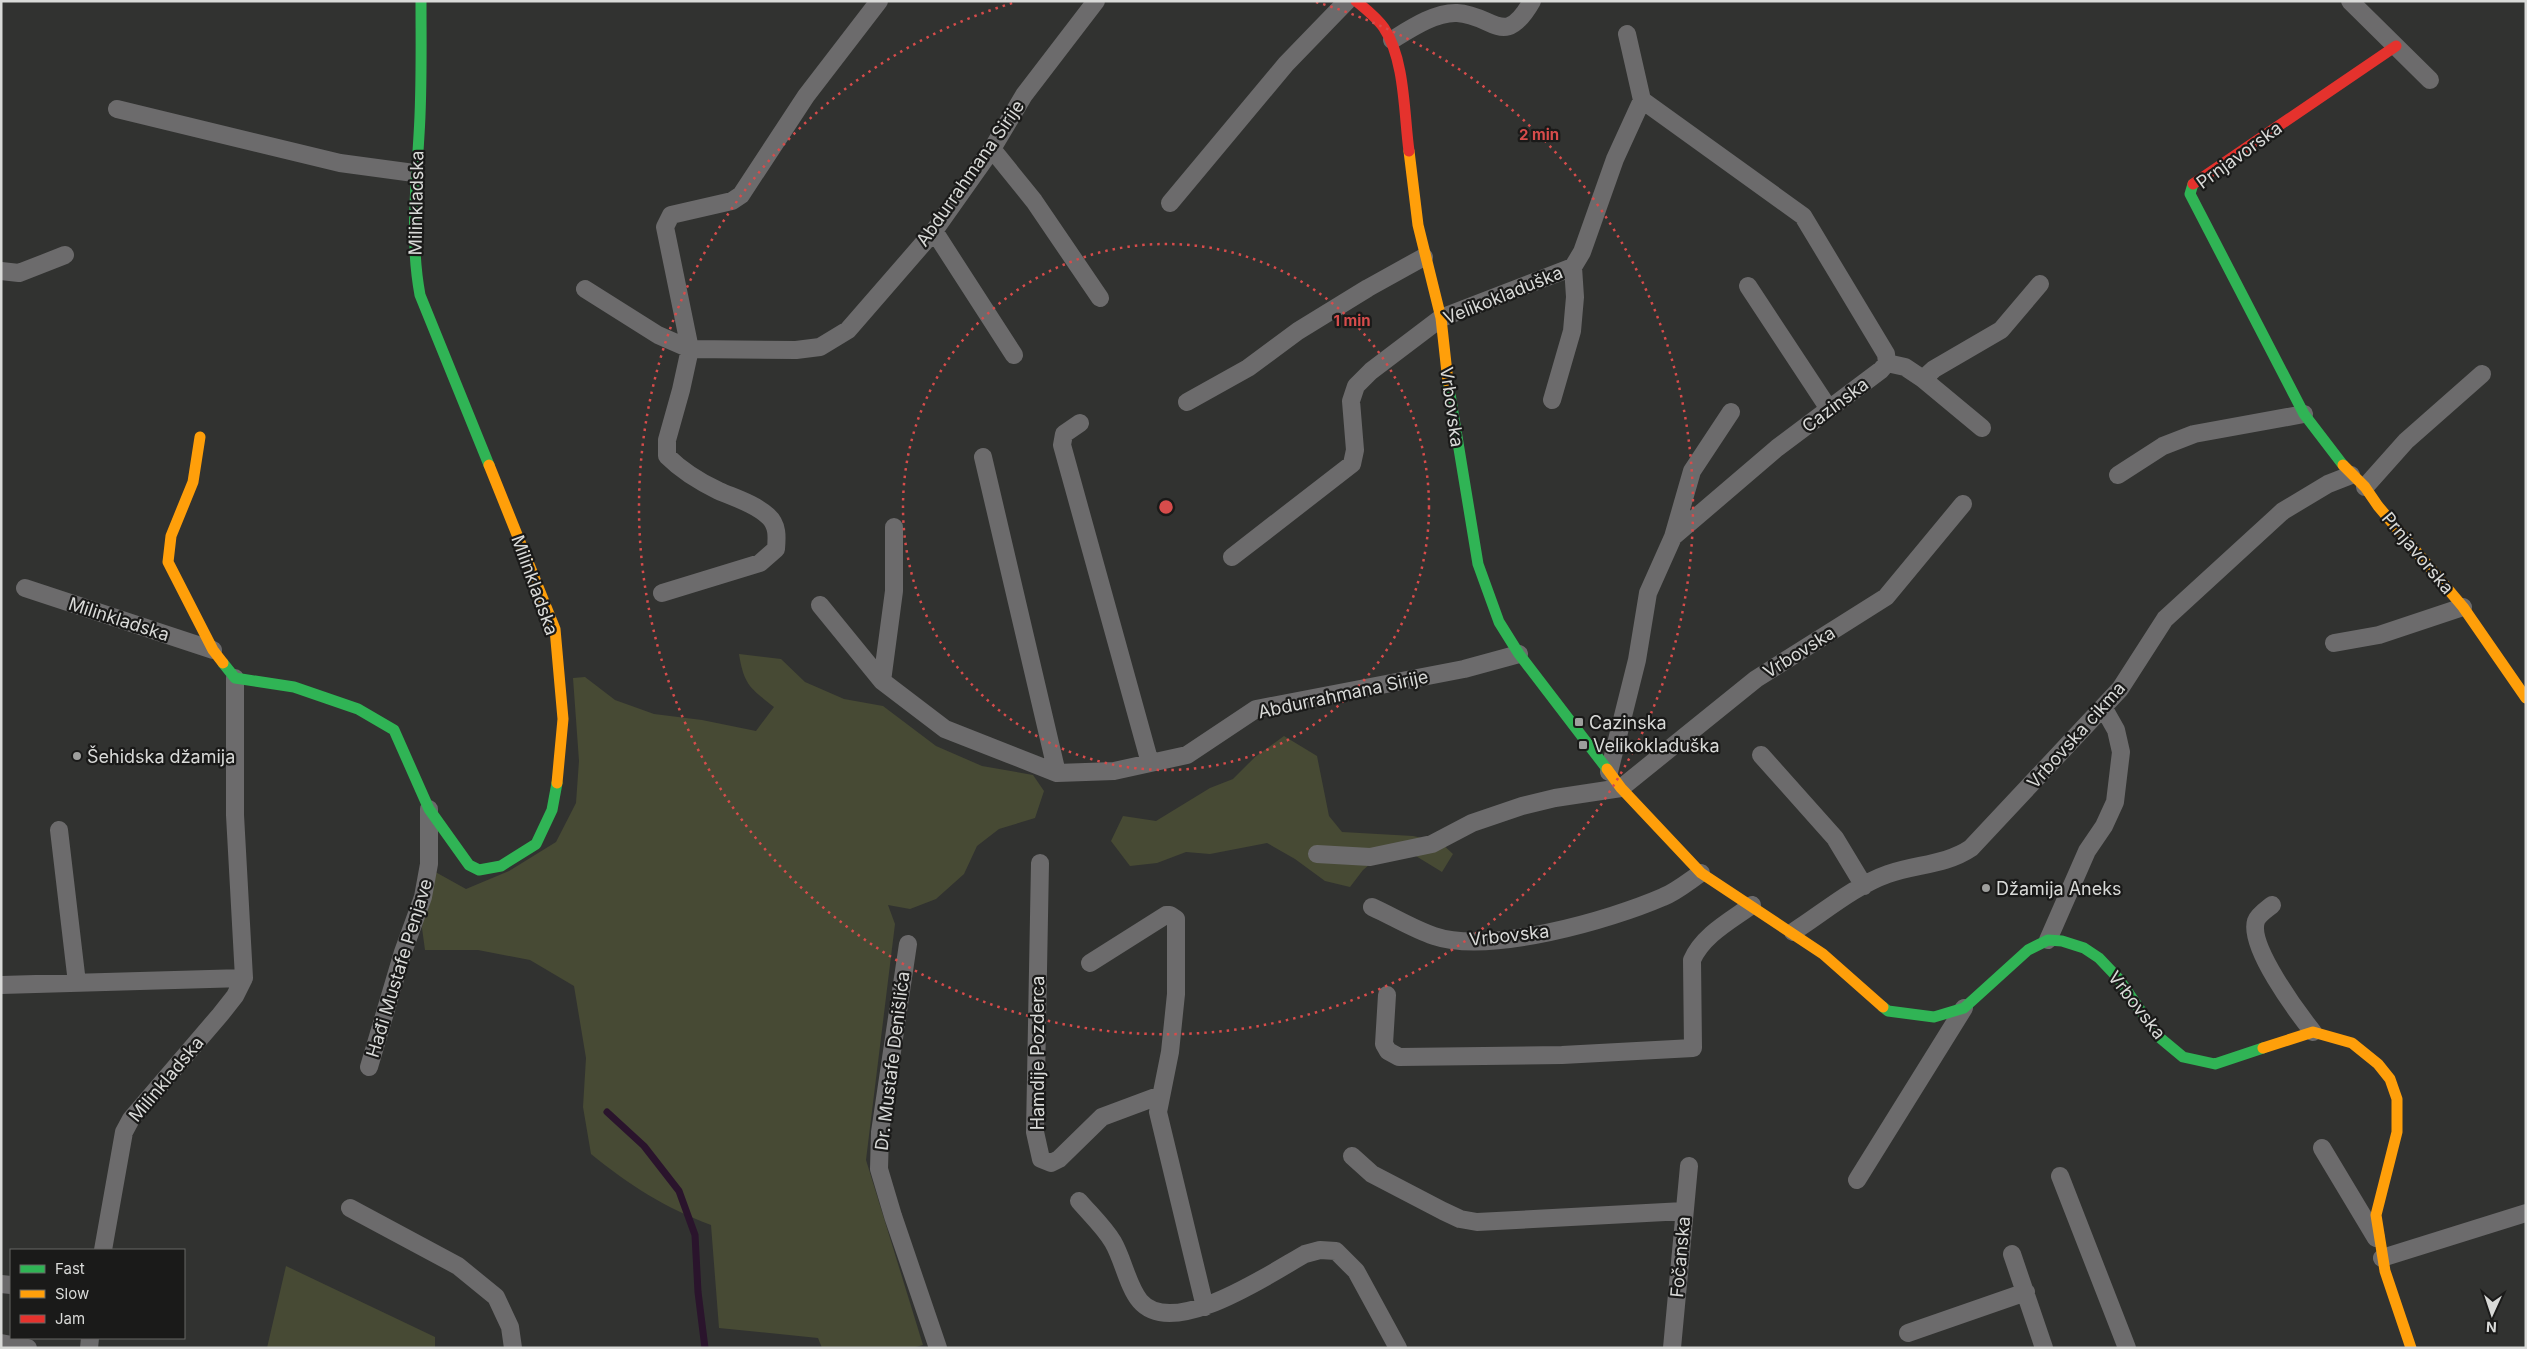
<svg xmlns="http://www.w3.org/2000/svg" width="2527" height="1349" font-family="Inter,sans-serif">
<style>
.green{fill:#474a34}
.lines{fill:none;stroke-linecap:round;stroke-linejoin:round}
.stream{stroke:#2a142c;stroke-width:7}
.street{stroke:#6c6b6c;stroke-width:18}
.fast{stroke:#30b455;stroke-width:11}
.slow{stroke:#ff9f0a;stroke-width:11}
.jam{stroke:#e5322d;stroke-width:11}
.ring{fill:none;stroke:#d74c4b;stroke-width:2.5;stroke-dasharray:2.5 5}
.poi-dot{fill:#9e9f9d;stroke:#1a1a19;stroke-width:2}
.labels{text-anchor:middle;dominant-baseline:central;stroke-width:4.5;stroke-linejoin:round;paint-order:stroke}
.street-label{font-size:18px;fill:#d9dad8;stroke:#1a1a19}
.poi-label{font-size:18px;fill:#d9dad8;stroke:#1a1a19;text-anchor:start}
.centre{fill:#d74c4b;stroke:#1a1a19;stroke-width:2.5}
.ring-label{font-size:15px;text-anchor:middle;font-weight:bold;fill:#d74c4b;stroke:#1a1a19;stroke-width:4.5;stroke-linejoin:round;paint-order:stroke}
</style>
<rect width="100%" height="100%" fill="#313230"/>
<path class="green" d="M739,654L781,659L805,682L844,699L883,706L936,746L982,766L1033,775L1044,791L1035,818L999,829L977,846L964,874L936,899L910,909L888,905L895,924L866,1160L923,1345L912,1348H822L818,1338L719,1328L711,1225C665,1208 629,1185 591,1154L583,1107L586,1058L574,986L530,960L478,950H425L422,928L430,869L466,889L509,871L556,842L576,803L579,761L573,678L585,677L615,700L654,714L702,720L756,731L774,707C750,688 744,685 739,654Z
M1284,736L1317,756L1329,816L1342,832L1413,836L1440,842L1453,854L1442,872L1411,853L1388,849L1363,870L1350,887L1325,881L1295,859L1267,843L1210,854L1186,852L1157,863L1130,866L1111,841L1123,816L1156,821L1210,788L1233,779L1255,757Z
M286,1266L435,1337V1348H267Z"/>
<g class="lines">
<path class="stream" d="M607,1112L644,1146L679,1191L695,1235L698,1292L705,1348"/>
<path class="street" d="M2350,1L2430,80
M1392,40C1410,29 1435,12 1457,13C1494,15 1504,50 1532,1
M1642,100L1803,216L1886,354L1887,363
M117,109L340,163L414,173
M992,149L1034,201L1100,298
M1170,203L1286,64L1347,1
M934,231L1014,355
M1,271L19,273L65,255
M1748,286L1829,409
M585,289L658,335L690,349L796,350L820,347L848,330L934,231L992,149L1024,95L1096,1
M1887,363L1905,367L1923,379L1982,428
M1923,379L1934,369L2001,330L2040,284
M1552,400L1572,331L1575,297L1573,267
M1187,402L1248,368L1298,331L1368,288L1424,257
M1080,423L1064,434L1062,445L1150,763
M983,457L1057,773
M2118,475L2163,446L2194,434L2304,414
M2365,487L2406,441L2482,374
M1673,537L1692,471L1731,412
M1232,557L1352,464L1355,450L1351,401L1356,386L1371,371L1441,318L1573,267L1582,252L1615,159L1642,100L1627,34
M25,588L213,650
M662,593L760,563L776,549C777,537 778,525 768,516C755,504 735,498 719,491C700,482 682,471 667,456V440L681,390L690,349L665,227L671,215L732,201L741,195L806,96L879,1
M820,605L882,681L945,729L1057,773L1114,771L1187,755L1256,709L1464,669L1519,654
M2334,643L2379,635L2463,607
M882,681L894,591V527
M1761,755L1835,838L1864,886
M1609,772L1637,660L1648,593L1673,537L1777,448L1881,370L1887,363
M59,830L77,983
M1317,854L1370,857L1432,844L1472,823L1522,806L1555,798L1621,788L1756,679L1886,597L1963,504
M1040,863L1035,1132L1041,1159L1051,1163L1059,1159L1102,1117L1161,1095
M2272,905C2267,909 2258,915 2256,921C2248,946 2297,1012 2313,1032
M1372,907C1392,916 1413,929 1434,936C1489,955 1610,920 1663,897C1676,892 1689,881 1701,873
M1793,932C1823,913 1854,886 1888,874C1916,864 1946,865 1971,848L2120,689L2165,619L2283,511L2328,484L2351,475
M2048,940L2087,851L2104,826L2115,802L2121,752L2116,730L2103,707
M908,944L880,1132L879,1169L893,1216L938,1348
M1090,963L1166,915H1170L1176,919V994L1170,1052L1158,1112L1205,1307
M1,985L244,978
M1387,995L1384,1044L1388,1051L1399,1057L1562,1055L1693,1048L1692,960C1703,935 1730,921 1752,905
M369,1067L403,952L423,897L429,864V809
M2322,1148L2376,1238
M1352,1156L1372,1174L1443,1211L1460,1219L1477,1222L1684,1211
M2060,1176L2127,1348
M1857,1180L1964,1008
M1079,1201C1090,1214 1104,1227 1113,1242C1123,1259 1128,1287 1140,1301C1173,1340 1271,1273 1305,1254L1320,1250L1336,1251L1356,1271L1398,1348
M350,1208L458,1266L496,1297L510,1327L513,1348
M103,1250L124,1132L131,1119L220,1015L235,996L244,978L235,815V678
M2012,1254L2044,1348
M2382,1258L2526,1213
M1,1284L11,1285
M1908,1333L2026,1292
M1,1343L28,1348
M89,1348L90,1338
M1672,1348L1689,1166"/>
<path class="fast" d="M421,1C421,46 422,90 419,135C416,189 410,241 420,295L489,465
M2193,184L2190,194L2304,414L2343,465
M1448,382L1478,564L1499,622L1519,654L1607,769
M223,663L235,678L294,687L358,709L394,730L429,809L469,865L479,870L501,866L536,844L552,810L557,783
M1883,1007L1888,1011L1934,1017L1964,1008L2028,950L2048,940L2062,941L2084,948L2099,958L2118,978L2159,1037L2183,1057L2215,1064L2263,1048"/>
<path class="slow" d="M1409,151L1418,225L1441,318L1448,382
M200,437L193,482L171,536L168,562L213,650L223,663
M489,465L555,629L563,719L557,783
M2343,465L2365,487L2378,506L2463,607L2526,698
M1607,769L1621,788L1701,873L1823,954L1883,1007
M2263,1048L2313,1032L2352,1043L2378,1064L2390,1079L2397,1099V1132L2376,1215L2385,1271L2411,1348"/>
<path class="jam" d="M1356,1C1366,9 1377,18 1384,28C1405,59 1404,115 1409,151
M2193,184L2396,46"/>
</g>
<g class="ring">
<circle cx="1166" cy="507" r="263"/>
<path d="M1316 2A527 527 0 1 1 1016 2"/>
</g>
<g class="poi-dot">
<rect x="1574" y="717" width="10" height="10" rx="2.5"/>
<rect x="1578" y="740" width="10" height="10" rx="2.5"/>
<circle cx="77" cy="756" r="5"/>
<circle cx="1986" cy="888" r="5"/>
</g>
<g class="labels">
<g class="street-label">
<text transform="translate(2239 155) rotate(-36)">Prnjavorska</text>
<text transform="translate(970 173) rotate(-55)">Abdurrahmana Sirije</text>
<text transform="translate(416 203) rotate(-89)">Milinkladska</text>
<text transform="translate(1503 295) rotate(-22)">Velikokladuška</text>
<text transform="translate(1835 405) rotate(-37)">Cazinska</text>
<text transform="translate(1452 407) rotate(82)">Vrbovska</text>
<text transform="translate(2418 553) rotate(50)">Prnjavorska</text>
<text transform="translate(535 585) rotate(70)">Milinkladska</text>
<text transform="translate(119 619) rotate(18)">Milinkladska</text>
<text transform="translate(1799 652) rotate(-32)">Vrbovska</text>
<text transform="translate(1343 694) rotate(-12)">Abdurrahmana Sirije</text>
<text transform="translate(2076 735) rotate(-48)">Vrbovska cikma</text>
<text transform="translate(1509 935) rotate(-6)">Vrbovska</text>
<text transform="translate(399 968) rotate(-73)">Hađi Mustafe Penjave</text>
<text transform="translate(2137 1005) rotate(52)">Vrbovska</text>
<text transform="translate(1037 1053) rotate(-90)">Hamdije Pozderca</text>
<text transform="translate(892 1061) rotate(-83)">Dr. Mustafe Denišlića</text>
<text transform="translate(166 1079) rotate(-50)">Milinkladska</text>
<text transform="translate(1680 1257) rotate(-85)">Fočanska</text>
</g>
<g class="poi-label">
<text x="1589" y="722">Cazinska</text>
<text x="1593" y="745">Velikokladuška</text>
<text x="87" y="756">Šehidska džamija</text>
<text x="1996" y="888">Džamija Aneks</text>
</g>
</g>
<circle cx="1166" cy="507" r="8" class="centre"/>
<g class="ring-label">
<text x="1539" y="140">2 min</text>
<text x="1352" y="326">1 min</text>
</g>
<rect width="2527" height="1349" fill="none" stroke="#d9dad8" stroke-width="5"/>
<rect x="10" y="1249" width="175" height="90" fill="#1a1a19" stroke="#666765"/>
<rect x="20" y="1265" width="25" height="8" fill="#30b455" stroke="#666765"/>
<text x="55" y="1274" font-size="15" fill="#d9dad8">Fast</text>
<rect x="20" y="1290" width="25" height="8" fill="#ff9f0a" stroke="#666765"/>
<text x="55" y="1299" font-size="15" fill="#d9dad8">Slow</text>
<rect x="20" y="1315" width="25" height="8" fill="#e5322d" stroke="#666765"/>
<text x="55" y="1324" font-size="15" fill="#d9dad8">Jam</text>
<g transform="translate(2492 1314) rotate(183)" stroke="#1a1a19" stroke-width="4" paint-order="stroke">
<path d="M0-4L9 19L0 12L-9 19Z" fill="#d9dad8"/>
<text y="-8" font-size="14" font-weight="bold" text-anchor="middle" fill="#d9dad8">N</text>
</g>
</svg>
